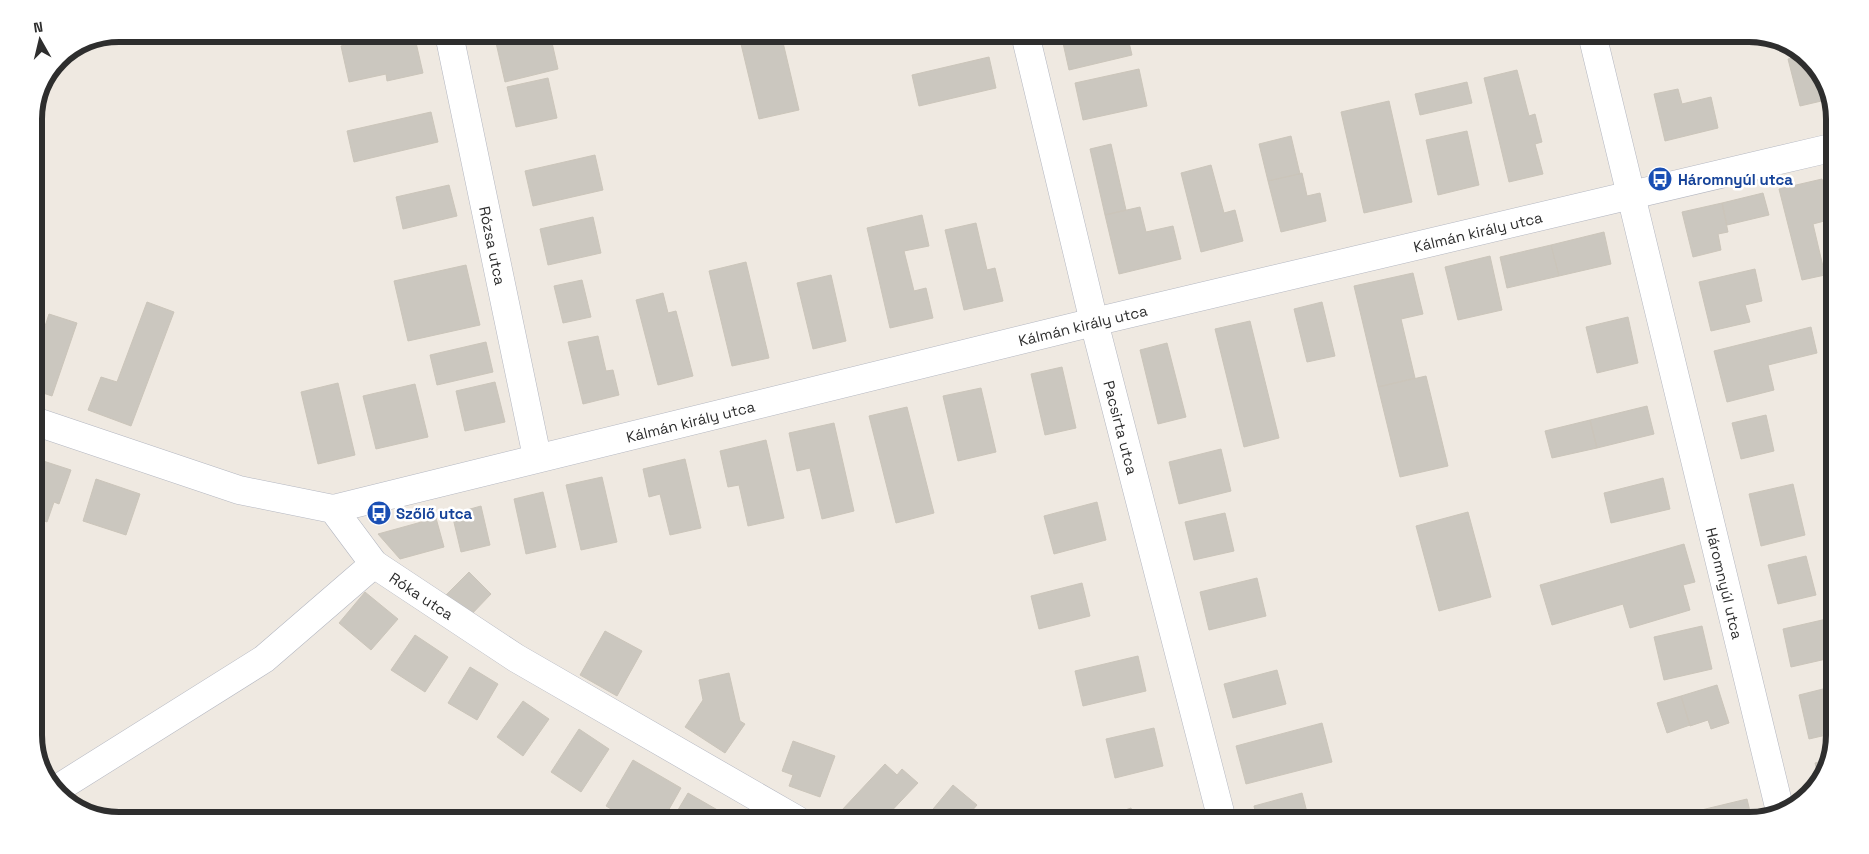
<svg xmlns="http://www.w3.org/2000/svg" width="1869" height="854" font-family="'Space Grotesk',sans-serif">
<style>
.building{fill:#cbc7bf;stroke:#cbc5ba}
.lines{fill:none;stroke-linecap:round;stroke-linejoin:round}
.minor-casing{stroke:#b4b7c1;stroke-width:29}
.minor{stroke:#fff;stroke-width:28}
.labels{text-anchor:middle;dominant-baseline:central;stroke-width:5;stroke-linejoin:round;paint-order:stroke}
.transit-label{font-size:15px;font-weight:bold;fill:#164399;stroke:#fff;text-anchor:start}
.street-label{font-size:15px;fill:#2e2e2e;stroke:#fff}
.rim{fill:none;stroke:#2e2e2e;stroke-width:6}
</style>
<rect width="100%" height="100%" fill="#efe9e1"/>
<path class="building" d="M395,34H414L423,73L387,81L386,74L349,82L341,46Z
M494,34H550L558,69L505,82Z
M781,34L799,110L759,119L741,44Z
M1061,34H1127L1132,55L1069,70Z
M1802,56L1821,72L1830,99L1800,106L1788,59Z
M989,57L996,88L919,106L912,75Z
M1139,69L1147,106L1083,120L1075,83Z
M1517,70L1529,116L1535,114L1542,142L1535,144L1543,174L1509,182L1484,78Z
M548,78L557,118L516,127L507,87Z
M1467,82L1472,103L1420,115L1415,94Z
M1678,89L1682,104L1711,97L1718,128L1665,141L1654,94Z
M1389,101L1412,202L1364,213L1341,112Z
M431,112L438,142L354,162L347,131Z
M1467,131L1479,185L1438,195L1426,140Z
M1291,136L1300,174L1268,181L1259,144Z
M1111,144L1126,210L1105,215L1090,149Z
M595,155L603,190L533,206L525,171Z
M1211,165L1224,213L1235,210L1243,241L1201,252L1181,173Z
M1302,173L1307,196L1320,193L1326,221L1281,232L1268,181Z
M1822,179L1832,219L1813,224L1825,275L1802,280L1779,189Z
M449,185L457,216L403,229L396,197Z
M1763,193L1769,215L1727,225L1722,203Z
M1722,203L1728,232L1718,234L1721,250L1693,257L1682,212Z
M1140,207L1146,232L1173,226L1181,259L1119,274L1105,215Z
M922,215L929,246L904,251L914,291L926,288L933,318L890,328L867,228Z
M593,217L601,253L548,265L540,229Z
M976,223L987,270L995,268L1003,301L964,310L945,230Z
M1604,232L1611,264L1559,276L1551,245Z
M1551,245L1559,276L1507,288L1500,257Z
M1490,256L1502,310L1458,320L1445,267Z
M746,262L769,358L732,366L709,271Z
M466,265L480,325L408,341L394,281Z
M1755,269L1762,301L1745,305L1750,322L1711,331L1699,282Z
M1413,273L1423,314L1401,319L1415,378L1378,387L1354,286Z
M831,275L846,341L813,349L797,283Z
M582,280L591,317L563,323L554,286Z
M663,293L668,313L676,311L693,376L658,385L636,300Z
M147,302L174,312L131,426L88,410L101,377L117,382Z
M1322,302L1335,356L1307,362L1294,309Z
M49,314L77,323L52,396L34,390V360Z
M1628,317L1638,363L1597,373L1586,327Z
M1250,321L1279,438L1244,447L1215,329Z
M1811,327L1817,353L1768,365L1774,390L1727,402L1714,351Z
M598,336L606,371L613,370L619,395L583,404L568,342Z
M486,342L493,372L437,385L430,355Z
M1167,343L1186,417L1158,424L1140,350Z
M1062,367L1076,428L1045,435L1031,374Z
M1426,376L1448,466L1400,477L1378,387Z
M495,382L505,422L465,431L456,391Z
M338,383L355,455L318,464L301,392Z
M415,384L428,437L376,449L363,396Z
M981,388L996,452L958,461L943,396Z
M1647,406L1654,434L1597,448L1590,420Z
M907,407L934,513L896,523L869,416Z
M1766,415L1774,451L1741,459L1732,423Z
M1590,420L1597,448L1552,458L1545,431Z
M834,423L854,511L822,519L810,468L797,471L789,433Z
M766,440L784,518L748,526L739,485L728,487L720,451Z
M1221,449L1231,491L1179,504L1169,462Z
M34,458L71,470L59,504L54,502L47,522L34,517Z
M685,459L701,528L670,535L660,494L649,497L643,469Z
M602,477L617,542L581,550L566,485Z
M1663,478L1670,509L1611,523L1604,493Z
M96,479L140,494L126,535L83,521Z
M1793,484L1805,535L1761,546L1749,494Z
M543,492L556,547L526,554L514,499Z
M1097,502L1106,540L1054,554L1044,516Z
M481,506L490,545L461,552L452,514Z
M1468,512L1491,597L1439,611L1416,526Z
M1225,513L1234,551L1194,560L1185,522Z
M436,518L444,547L400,559L378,534Z
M1684,544L1695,582L1683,585L1690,610L1630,628L1623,604L1552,625L1540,585Z
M1806,556L1816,595L1778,604L1768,565Z
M469,572L491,594L468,618L445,596Z
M1257,578L1266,616L1209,630L1200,592Z
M1082,583L1090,616L1039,629L1031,596Z
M365,592L398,619L371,650L339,623Z
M1831,618L1835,636V657L1791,667L1783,629Z
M1702,626L1712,669L1664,680L1654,637Z
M605,631L642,651L617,696L580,675Z
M415,635L448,657L425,692L391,670Z
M1138,656L1146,691L1083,706L1075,671Z
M470,667L498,684L477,720L448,703Z
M1277,670L1286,704L1233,718L1224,684Z
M729,673L740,721L745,724L725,753L685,727L703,700L699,680Z
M1717,685L1729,723L1711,729L1708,720L1690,726L1681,696Z
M1835,686V733L1809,739L1799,695Z
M1681,696L1690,725L1667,733L1657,703Z
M523,701L549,719L523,756L497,737Z
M1322,723L1332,762L1246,784L1236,746Z
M1154,728L1163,766L1115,778L1106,739Z
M579,729L609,749L581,792L551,772Z
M793,741L835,756L820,797L789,786L793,775L782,771Z
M1830,759L1829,768L1819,779L1815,763Z
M633,760L681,788L663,820H630L606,806Z
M885,764L897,775L902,769L918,783L883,820H853L842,810Z
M953,785L977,805L964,820H924Z
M688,793L721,812L717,820H672Z
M1302,793L1309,820H1257L1254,806Z
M1747,799L1752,820H1695L1693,812Z
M1131,808L1135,820H1095Z
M1585,814L1587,820H1567Z"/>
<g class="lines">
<defs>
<g id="minor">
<path id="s1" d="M449,34L537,457"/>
<path id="s2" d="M1025,34L1094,322L1222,820"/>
<path id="s3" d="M1592,34L1780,811"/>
<path id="s4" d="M34,421L239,490L333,509L374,564L516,658L797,820"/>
<path id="s5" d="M333,509L1094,322L1835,147"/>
<path d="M57,789L264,659L374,564"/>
</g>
</defs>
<use href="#minor" class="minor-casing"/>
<use href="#minor" class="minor"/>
</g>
<defs>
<symbol id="bus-disc" viewBox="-11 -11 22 22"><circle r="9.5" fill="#1a4fb4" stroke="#fff"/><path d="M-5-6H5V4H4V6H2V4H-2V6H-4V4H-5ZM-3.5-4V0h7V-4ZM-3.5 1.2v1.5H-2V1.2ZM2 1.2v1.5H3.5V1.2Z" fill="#fff"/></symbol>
</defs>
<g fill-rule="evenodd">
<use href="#bus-disc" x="1646" y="165" width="28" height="28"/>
<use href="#bus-disc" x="365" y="499" width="28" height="28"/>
</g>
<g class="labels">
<g class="transit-label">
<text x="1678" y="179">Háromnyúl utca</text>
<text x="396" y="513">Szőlő utca</text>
</g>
<g class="street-label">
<text stroke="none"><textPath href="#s5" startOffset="1178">Kálmán király utca</textPath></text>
<text stroke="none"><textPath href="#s1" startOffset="216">Rózsa utca</textPath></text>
<text stroke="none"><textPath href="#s5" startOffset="772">Kálmán király utca</textPath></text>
<text stroke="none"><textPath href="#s5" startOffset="368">Kálmán király utca</textPath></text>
<text stroke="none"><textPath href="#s2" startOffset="405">Pacsirta utca</textPath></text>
<text stroke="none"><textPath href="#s3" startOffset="565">Háromnyúl utca</textPath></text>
<text stroke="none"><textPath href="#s4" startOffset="438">Róka utca</textPath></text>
</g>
</g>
<path d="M0 0H1869V854H0ZM119 42H1749A77 77 0 0 1 1826 119V735A77 77 0 0 1 1749 812H119A77 77 0 0 1 42 735V119A77 77 0 0 1 119 42Z" fill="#fff" fill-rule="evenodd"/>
<path class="rim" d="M119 42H1749A77 77 0 0 1 1826 119V735A77 77 0 0 1 1749 812H119A77 77 0 0 1 42 735V119A77 77 0 0 1 119 42Z"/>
<g transform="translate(40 40) rotate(352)" stroke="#ffffff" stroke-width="4" paint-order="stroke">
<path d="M0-4L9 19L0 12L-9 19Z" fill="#2e2e2e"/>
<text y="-8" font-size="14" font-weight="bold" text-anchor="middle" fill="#2e2e2e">N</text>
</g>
</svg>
